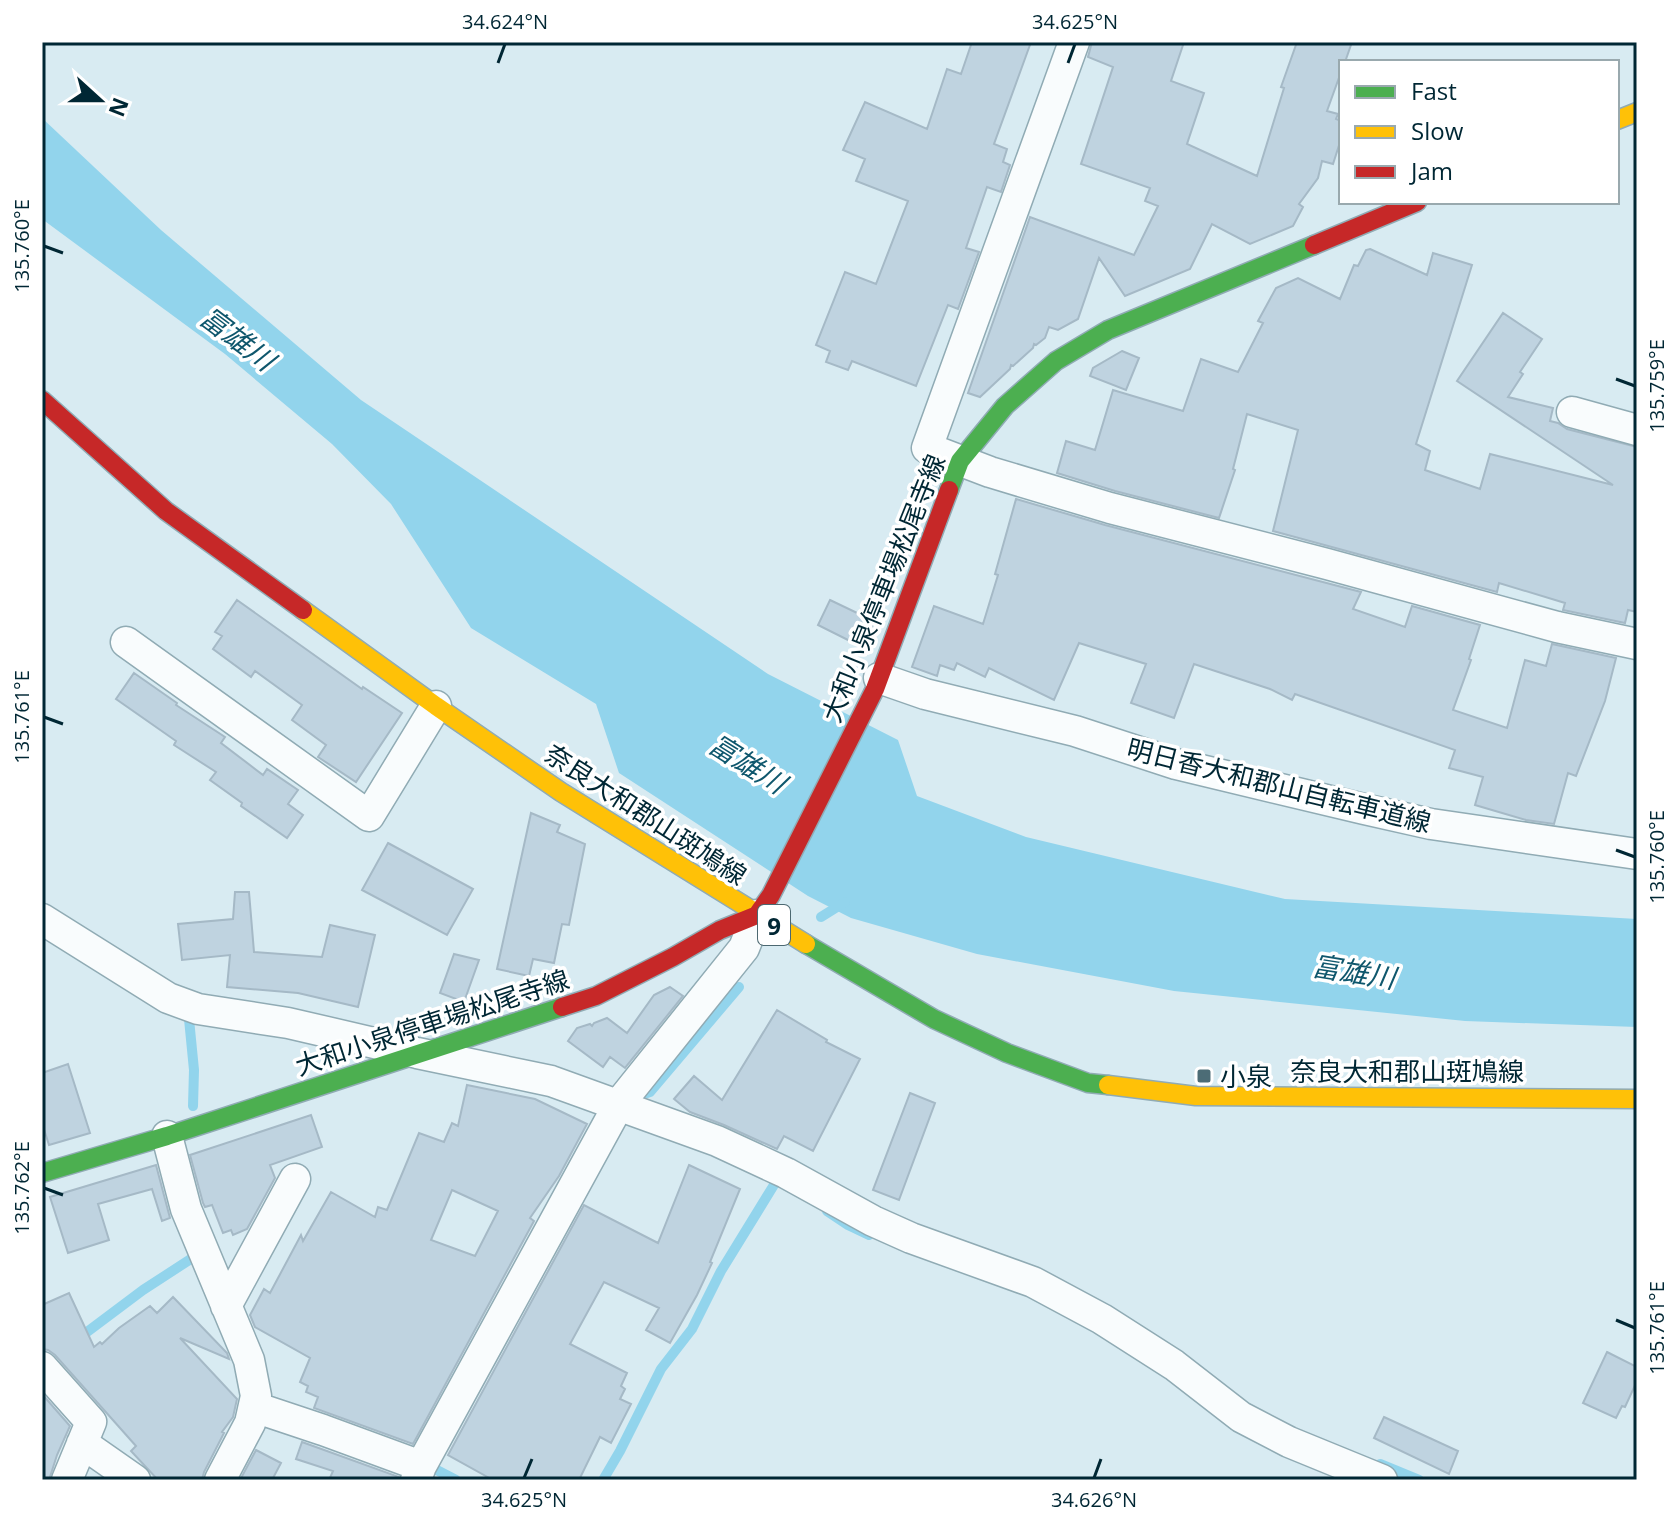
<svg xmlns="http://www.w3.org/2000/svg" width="1679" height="1522" font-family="'Open Sans','Noto Sans JP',sans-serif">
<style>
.water{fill:#92d4ec}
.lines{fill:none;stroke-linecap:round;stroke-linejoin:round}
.stream{stroke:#92d4ec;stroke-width:10}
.building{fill:#bfd3e0;stroke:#a5b9c6;stroke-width:2;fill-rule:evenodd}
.street-casing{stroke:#90abb4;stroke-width:33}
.fast-casing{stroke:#90abb4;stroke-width:21}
.slow-casing{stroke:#90abb4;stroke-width:21}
.jam-casing{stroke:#90abb4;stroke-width:21}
.street{stroke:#f9fcfd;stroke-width:30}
.fast{stroke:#4caf50;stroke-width:18}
.slow{stroke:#ffc107;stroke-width:18}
.jam{stroke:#c62828;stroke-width:18}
.ticks{fill:none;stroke:#002734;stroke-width:3}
.poi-dot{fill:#4c6c76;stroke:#fff;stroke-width:3}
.labels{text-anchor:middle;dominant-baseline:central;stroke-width:7;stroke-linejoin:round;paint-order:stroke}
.shield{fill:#fff;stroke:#4c6871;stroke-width:2}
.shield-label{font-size:24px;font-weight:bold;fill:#002734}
.street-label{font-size:26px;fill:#002734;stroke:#fff}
.poi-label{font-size:26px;fill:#002734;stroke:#fff;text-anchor:start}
.water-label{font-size:28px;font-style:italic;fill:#0f576d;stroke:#fff}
.neatline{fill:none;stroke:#002734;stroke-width:3}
.ticks-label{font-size:20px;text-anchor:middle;fill:#002734}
</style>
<rect width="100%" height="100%" fill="#d8ebf2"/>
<path class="water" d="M42,118L161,230L361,400L768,674L898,740L917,796L1026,837L1285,899L1637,919V1027L1465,1021L1174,991L977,954L851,918L808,896L619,773L596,704L471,628L391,504L332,444L225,354L42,219Z"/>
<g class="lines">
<path class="stream" d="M821,917L845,902
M189,1019L194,1070L193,1106
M635,1097L650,1092L739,987
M827,1211L848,1225L869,1235
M79,1338L143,1290L200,1253
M1380,1464L1419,1480
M431,1467L456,1480
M603,1480L620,1451L661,1369L692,1329L721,1271L777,1180"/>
</g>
<path class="building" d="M972,42H1031L994,144L1007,149L1003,162L1010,165L1001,192L987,187L966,248L979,252L958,309L948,305L916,386L852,361L848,370L826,362L830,351L816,345L845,272L876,284L908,201L856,181L865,159L843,150L865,102L927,129L947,69L961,74Z
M1092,42H1184L1171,81L1204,93L1187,144L1257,176L1284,88L1281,87L1297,42H1352L1345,62H1341V72L1327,111L1338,114L1336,119L1341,121V139L1333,164L1322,161L1318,178L1299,204L1303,207L1293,226L1250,244L1212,224L1190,269L1125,296L1099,258L1078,319L1058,330L1049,327L1045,338L1036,345L1034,344L1033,348L1013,366L1011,365L1010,369L980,397L968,393L1030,217L1134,255L1158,206L1145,201L1150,188L1081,164L1113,67L1088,57Z
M1370,249L1427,275L1433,253L1472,265L1416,444L1430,451L1425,470L1480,489L1490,454L1613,485L1457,381L1503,313L1542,339L1520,372L1523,374L1508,397L1553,408L1550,421L1558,423L1567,429L1637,447V612L1628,610L1625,623L1563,610L1565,603L1499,583L1497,592L1273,531L1298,430L1247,414L1233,469L1235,470L1219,518L1115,491L1057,473L1066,441L1095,450L1113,390L1183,411L1201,359L1238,372L1263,323L1258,321L1276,288L1298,278L1340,299L1354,265L1358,266L1366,250Z
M1122,351L1139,358L1126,390L1090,376L1093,368Z
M1016,499L1105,525L1361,592L1353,609L1405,627L1412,606L1480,625L1469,659L1471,660L1453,710L1507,728L1525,660L1546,666L1552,644L1616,658L1605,701L1576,776L1568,773L1554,824L1526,820L1475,805L1483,777L1449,768L1455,750L1295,694L1292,700L1270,689L1194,664L1174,718L1131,703L1146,664L1079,643L1054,700L989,668L985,677L957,663L954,670L940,665L937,676L912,667L934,606L983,624L998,575L995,574Z
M237,600L362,689L363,687L402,713L356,782L318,757L326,745L292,720L302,705L255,671L251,677L213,649L222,636L215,632Z
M830,600L874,621L864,648L818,625Z
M134,673L177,703L176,705L225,737L221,743L263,775L267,769L298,790L288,804L303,815L287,838L241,806L242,803L210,780L216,772L174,745L176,741L116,699Z
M531,813L560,825L557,832L585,844L569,925L562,924L554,963L533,959L529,976L497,969Z
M388,843L473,889L447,935L362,890Z
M235,892H249L254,952L322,957L330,925L375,935L358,1007L298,993L227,987L230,955L182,960L178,924L233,919Z
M454,954L479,960L464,1002L440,993Z
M670,987L683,996L625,1068L610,1057L603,1067L568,1041L577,1028L590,1024L592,1026L594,1023L607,1018L627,1033L654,995Z
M777,1010L827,1040L826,1042L860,1059L813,1151L784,1136L777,1149L724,1125L690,1112L674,1099L694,1076L722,1100Z
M68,1064L90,1133L49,1145L42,1123V1073Z
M467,1085L535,1099L587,1124L559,1176L530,1218L534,1221L413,1444L314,1408L318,1397L306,1392L308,1386L300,1382L310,1358L255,1327L250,1315L264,1289L270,1293L301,1235L303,1241L331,1192L375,1217L378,1207L387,1210L419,1133L444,1142L452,1123L458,1126ZM452,1190L498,1211L475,1256L431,1240Z
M910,1093L935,1103L899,1200L873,1190Z
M311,1115L322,1147L270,1165L275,1178L247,1229L233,1235L231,1230L223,1233L212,1205L205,1207L203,1203L190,1155Z
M156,1165L170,1218L162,1221L152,1189L98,1204L109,1240L68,1253L50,1197Z
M689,1165L740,1189L710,1262L712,1263L697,1295L670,1343L646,1330L659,1308L604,1282L570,1344L627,1373L621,1386L625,1389L620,1399L631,1404L611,1443L600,1437L579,1480H493L448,1455L584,1205L658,1243Z
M69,1293L94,1347L100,1342L102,1344L119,1328L150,1306L157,1313L173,1297L227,1353L229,1359L180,1338L237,1399L233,1417L222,1432L224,1433L204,1472L202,1480H158L131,1451L136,1446L104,1410L55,1355L48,1350L42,1349V1305Z
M1607,1352L1637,1367V1381L1625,1407L1622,1406L1616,1418L1583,1403Z
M42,1394L70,1426L57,1455L49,1480H42Z
M1384,1417L1458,1451L1449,1474L1374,1438Z
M302,1442L399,1477L398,1480H329L333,1471L296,1459Z
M256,1450L281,1463L272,1480H240Z"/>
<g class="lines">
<defs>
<path id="street" d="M1074,42L927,448L990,472L1110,508L1327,564L1557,627L1637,644
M1572,412L1637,430
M126,642L369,816L436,706
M879,678L925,694L1075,731L1176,764L1364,809L1431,824L1637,854
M42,919L168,998L198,1009L288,1023L417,1053L551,1081L717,1141L786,1173L873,1221L911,1238L1033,1282L1102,1319L1174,1365L1241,1417L1289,1442L1382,1480
M167,1136L186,1209L249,1360L256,1396L250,1423L220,1480
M226,1306L295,1179
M42,1367L91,1422L67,1480
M254,1407L323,1430L421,1466
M82,1443L135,1480
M416,1480L421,1466L619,1104L744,948L757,915"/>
<path id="fast" d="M949,490L960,461L1005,406L1056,361L1108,330L1314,245
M806,944L934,1019L1007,1053L1088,1083L1108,1085
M42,1173L167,1136L562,1007"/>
<path id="slow" d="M1617,120L1637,112
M303,610L436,706L561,792L806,944
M1108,1085L1196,1096L1637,1099"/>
<path id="jam" d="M1314,245L1417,202
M42,400L166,511L303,610
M562,1007L596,996L673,957L720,930L757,915L771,895L875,689L949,490"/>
</defs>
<use href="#street" class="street-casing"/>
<use href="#fast" class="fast-casing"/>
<use href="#slow" class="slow-casing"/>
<use href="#jam" class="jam-casing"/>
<use href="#street" class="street"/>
<use href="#fast" class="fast"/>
<use href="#slow" class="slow"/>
<use href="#jam" class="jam"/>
</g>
<path class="ticks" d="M498,63L505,44M1068,63L1075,44M44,246L63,253M1616,379L1635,386M44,717L63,724M1616,850L1635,857M44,1188L63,1195M1616,1320L1635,1328M524,1478L532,1459M1094,1478L1101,1459"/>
<rect class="poi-dot" x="1196" y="1068" width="16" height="16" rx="4"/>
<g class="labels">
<rect class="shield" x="758" y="905" width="32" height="40" rx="6"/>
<g class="shield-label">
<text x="774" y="925">9</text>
</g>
<g class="street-label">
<text transform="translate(883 588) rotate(-68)">大和小泉停車場松尾寺線</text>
<text transform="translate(1279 785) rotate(14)">明日香大和郡山自転車道線</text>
<text transform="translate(646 814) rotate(33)">奈良大和郡山斑鳩線</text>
<text transform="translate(432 1022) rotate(-18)">大和小泉停車場松尾寺線</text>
<text x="1407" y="1071">奈良大和郡山斑鳩線</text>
</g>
<g class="poi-label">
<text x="1220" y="1076">小泉</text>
</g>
<g class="water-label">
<text transform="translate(238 338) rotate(37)">富雄川</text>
<text transform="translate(748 763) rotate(32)">富雄川</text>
<text transform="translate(1354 971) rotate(9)">富雄川</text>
</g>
</g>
<rect width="1679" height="1522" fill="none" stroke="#ffffff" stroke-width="88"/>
<rect x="1339" y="60" width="280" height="144" fill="#ffffff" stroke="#99a9ae" stroke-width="2"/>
<rect x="1355" y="86" width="40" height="12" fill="#4caf50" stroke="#99a9ae" stroke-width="2"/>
<text x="1411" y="100" font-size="24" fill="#002734">Fast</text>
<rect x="1355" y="126" width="40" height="12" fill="#ffc107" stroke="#99a9ae" stroke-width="2"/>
<text x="1411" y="140" font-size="24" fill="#002734">Slow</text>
<rect x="1355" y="166" width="40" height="12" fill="#c62828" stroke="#99a9ae" stroke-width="2"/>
<text x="1411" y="180" font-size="24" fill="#002734">Jam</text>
<g transform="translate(100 100) rotate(111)" stroke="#ffffff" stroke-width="6" paint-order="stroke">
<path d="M0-6L14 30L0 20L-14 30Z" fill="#002734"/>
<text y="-12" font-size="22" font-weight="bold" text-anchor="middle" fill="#002734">N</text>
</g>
<rect x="44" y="44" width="1591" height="1434" class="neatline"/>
<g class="ticks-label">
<text x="505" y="29">34.624°N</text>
<text x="1075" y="29">34.625°N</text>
<text transform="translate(22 246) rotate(-90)" y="7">135.760°E</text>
<text transform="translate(1657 386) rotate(-90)" y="7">135.759°E</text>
<text transform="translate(22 717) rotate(-90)" y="7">135.761°E</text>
<text transform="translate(1657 857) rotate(-90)" y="7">135.760°E</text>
<text transform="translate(22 1188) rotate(-90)" y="7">135.762°E</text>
<text transform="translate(1657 1328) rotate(-90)" y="7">135.761°E</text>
<text x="524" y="1507">34.625°N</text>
<text x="1094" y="1507">34.626°N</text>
</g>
</svg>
